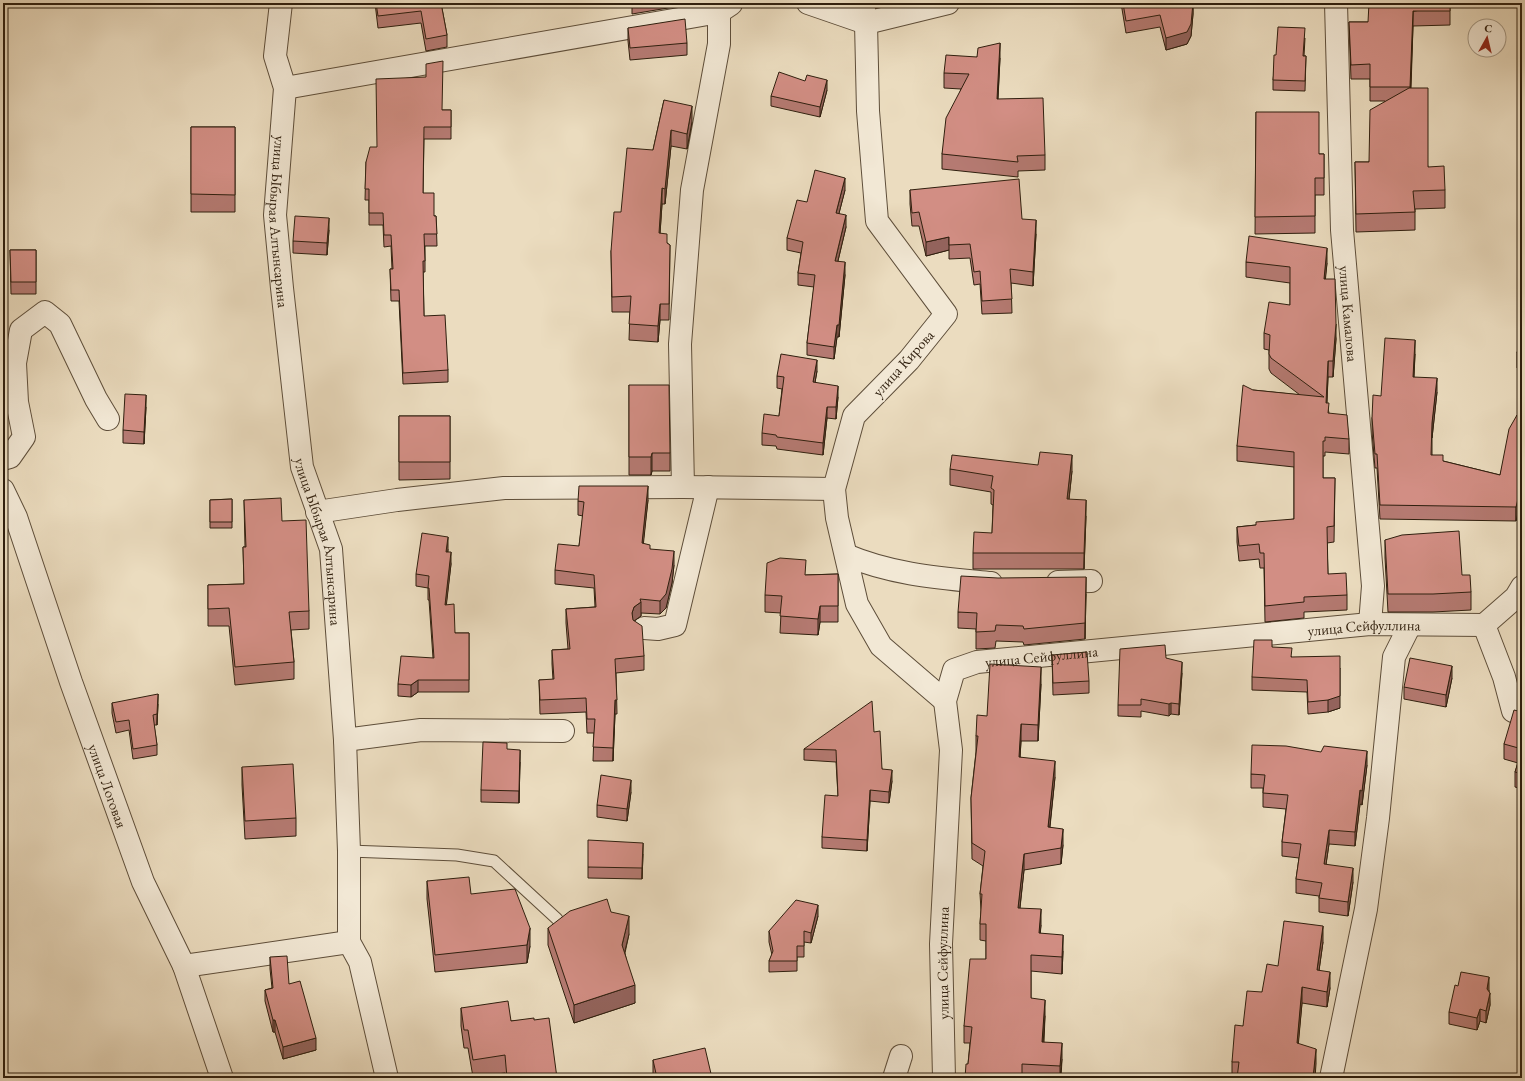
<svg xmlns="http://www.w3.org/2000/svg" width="1525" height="1081" font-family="'EB Garamond',serif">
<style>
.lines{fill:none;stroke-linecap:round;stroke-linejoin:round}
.service-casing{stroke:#5e4e3a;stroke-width:13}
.minor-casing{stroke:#5e4e3a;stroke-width:24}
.tertiary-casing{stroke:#5e4e3a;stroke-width:24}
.service{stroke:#f2e8d5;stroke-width:11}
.minor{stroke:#f2e8d5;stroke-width:22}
.tertiary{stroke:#f2e8d5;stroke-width:22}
.wall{fill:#b57a72;stroke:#2f1f0e}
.shaded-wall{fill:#93635c;stroke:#2f1f0e}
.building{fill:#d28e84;stroke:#2f1f0e}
.labels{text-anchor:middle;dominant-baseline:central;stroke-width:4;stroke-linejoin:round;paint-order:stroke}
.street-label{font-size:15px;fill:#2f1f0e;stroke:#f2e8d5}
</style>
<rect width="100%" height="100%" fill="#ebdcbf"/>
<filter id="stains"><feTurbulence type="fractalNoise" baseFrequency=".005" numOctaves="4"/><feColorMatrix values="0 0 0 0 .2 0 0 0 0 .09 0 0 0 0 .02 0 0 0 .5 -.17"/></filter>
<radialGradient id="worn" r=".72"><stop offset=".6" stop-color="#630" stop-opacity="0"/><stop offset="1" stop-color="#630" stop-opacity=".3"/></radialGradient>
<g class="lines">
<defs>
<path id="service" d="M349,851L457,855L494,861L557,919"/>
<g id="minor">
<path id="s1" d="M281,3L275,56L285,88L275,215L282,288L302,467L331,549L345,740L349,851V942L360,962L387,1078"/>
<path d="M808,3L866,23L948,3"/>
<path d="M863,3L866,23L868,111L877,221L946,314L909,360L854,416L834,489L837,518L857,604L881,646L945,701"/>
<path id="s2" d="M1336,3L1342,230L1373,586L1370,624"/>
<path d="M285,88L719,12L731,4"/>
<path d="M3,459L10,457L24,437L17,402L15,363L21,330L45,312L60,324L96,399L108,419"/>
<path d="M683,487L680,344L692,190L719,44V3"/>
<path id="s3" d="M3,490L16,517L71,682L143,882L184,966L222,1078"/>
<path d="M317,512L397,500L504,488L683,487L834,489"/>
<path d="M846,555C893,575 941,578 991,583"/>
<path d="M1058,582L1091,581"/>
<path d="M1484,625L1504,677L1513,711L1522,715"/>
<path d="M644,628L658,629L675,625L708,487"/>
<path d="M345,740L421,730L563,731"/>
<path d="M184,966L349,942"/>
<path d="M894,1078L901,1056"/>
<path d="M1331,1078L1366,909L1378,818L1394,657L1410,625"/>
</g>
<g id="tertiary">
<path id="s4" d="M944,1078L941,944L951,750L945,701L954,670L977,662L1370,624L1484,625L1516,597L1522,587"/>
</g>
</defs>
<use href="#service" class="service-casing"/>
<use href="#minor" class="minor-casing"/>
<use href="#tertiary" class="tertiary-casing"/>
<use href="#service" class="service"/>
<use href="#minor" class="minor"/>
<use href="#tertiary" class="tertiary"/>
</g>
<path class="wall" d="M375,3H441L447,35V47L426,51L421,23L378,28Z
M632,3H698L632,14Z
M1121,3H1193V14L1191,36L1187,44L1166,50L1160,27L1126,33Z
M1450,3V25L1413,26L1411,88L1428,167L1445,190V208L1415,209V230L1356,232L1355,162H1369L1385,101H1370V79H1351L1349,22H1368Z
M628,28L687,43V55L630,60L628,41Z
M1305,38L1304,56H1306L1305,91L1273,90V80L1276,55Z
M977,57L1000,58L998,99L1045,155V170L1018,171V177L942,169V154L961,89L944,88V73Z
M827,90L820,117L771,106V96Z
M664,100L692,122L687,149L671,146L665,204H662L660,233L667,243L670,245L669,320H660L658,342L629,340L630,312H612L611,251L653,150Z
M442,110H451V139H424L423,193L434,216H436L437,246H425V272H423L424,316L448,370V382L403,384L399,301H391L390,269H392L391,246L384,247L383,225H369V200H365L366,162L377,147Z
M1256,112L1319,154H1324V195H1315V233L1255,234Z
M191,127H235V212H191Z
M845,190L839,213L846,227L838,261L845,275L839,337H837L834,359L807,355V343L814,287L798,285V273L801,253L787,250V238L807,202Z
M910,190L1022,219L1036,234L1033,286L1011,283L1012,313L982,314L980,284L974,285L970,258L949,259V250L926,256L919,226H912L910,204Z
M329,230L327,255L293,253V241Z
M10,250H36V294H11Z
M1246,262L1327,263L1325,279L1336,339L1333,377H1328L1327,403L1329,413L1349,439V454L1325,452V456H1323V478H1335L1334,542L1327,543L1328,574L1347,595V610L1304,612V618L1265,622L1264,568H1260L1259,559L1239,561L1237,542V527L1256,525L1294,519V467L1237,461V446L1253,390L1300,395L1271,373L1269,369V350L1264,349V333L1290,305V283L1246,277Z
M1522,334V369L1517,368V353Z
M1415,354L1414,377L1437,392L1432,438V455L1443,461L1500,475L1517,415L1516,521L1380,519L1377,468H1375L1372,432V418L1381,396Z
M817,371L815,382L838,397L836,419L827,418L823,455L777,449L776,446L762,445V433L779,416L782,389L777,388V376Z
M629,385L670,453V471H652L651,475H629Z
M146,407L144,444L123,443V430Z
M399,416H450V479L399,480Z
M950,469L1072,471L1069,500L1086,516L1084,569H973V553L992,533L993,505L991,504V492L950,485Z
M232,499V528H210V500Z
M244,500L282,521L309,611V629L291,630L294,662V679L235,685L229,626H208V585L244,584L243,547H245Z
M648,500L643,543L650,549L674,565L672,583L666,608L660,614L641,613V616L634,621L644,656V670L616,673L617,714H615L613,761H593L594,733H587L586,712L540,714L539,680H553L552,664V650L568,649L566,623V609L595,607L594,588L555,584V570L579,546L583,516L578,515V501Z
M1385,540L1462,575L1471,592V610L1433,612H1388L1385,558Z
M448,549V552L451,564L446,605L455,633H469V692H418L411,697L398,696V684L433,658L429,600H428V588L416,586V574Z
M838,574V622H820L818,635L780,633L781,613L765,612V595L806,575Z
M1086,594L1085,639L1024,645L1023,642L996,641L995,648L976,649V629L958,628V612Z
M1272,647L1292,657L1340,708L1328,712L1308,714L1307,692L1252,690V677Z
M1052,655L1089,681V693L1053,695Z
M1166,658L1182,673L1179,715L1171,714L1169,716L1141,711V717L1118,716V705Z
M1452,678L1446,707L1404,699V687Z
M1041,684L1038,741H1021L1020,757L1055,777L1050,827L1063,845L1061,864L1024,870L1020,908L1041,925L1040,933L1063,951L1062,974L1031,971V998L1045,1016L1044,1042L1062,1059L1061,1078H965L968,1064L970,1043H964V1026L986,959V941L980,940V924L981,910L980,894L983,866L972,859L971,798L976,752V736L987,716Z
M112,703L158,704L157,725H154L157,745V755L133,759L129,730L116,733L112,713Z
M1522,712V789L1515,787V772L1518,763L1504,759V744Z
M874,732L882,769L892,781L889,803L870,801L867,851L822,848V837L838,796L836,762L804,760V749Z
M507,749L520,762L519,803L481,802V790Z
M1367,765L1362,805L1360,804L1355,846L1329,844L1326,864L1353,882L1348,916L1319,912V896L1296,893V879L1299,858L1282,856V842L1286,809L1263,807V788H1251V774Z
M242,767L296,818V836L245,839L242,785Z
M631,792L627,821L597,817V805Z
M643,854L642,879L588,878V867Z
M427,881L471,894L530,946L527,963L435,972L427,899Z
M611,912L629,934L625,953L635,1003L574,1023L548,945V928Z
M818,916L811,943L804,942V957H797V971L769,972V961L772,955L769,942V931Z
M1323,942L1319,970L1330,988L1327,1007L1302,1003L1298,1044L1316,1064L1237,1078L1232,1077V1062L1243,1026L1262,992L1278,966Z
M270,957L289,984L316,1050L283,1059L275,1032H273L265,1001V990L272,988L270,969Z
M1489,990L1490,1005L1486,1023L1480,1021L1477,1030L1449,1024V1012Z
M461,1008L511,1021L534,1020L557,1078H505V1073L473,1077L468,1048H464L461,1026Z
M653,1060L712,1078H653Z"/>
<path class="shaded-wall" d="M1193,3V14L1191,36L1187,44L1166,50V38Z
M1413,11V26L1410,102V87Z
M1000,43V58L997,114V99Z
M827,80V90L820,117V107Z
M692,106V122L687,149V134Z
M671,130V146L665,204V189Z
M845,178V190L836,225V213Z
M662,188V204L659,249V233Z
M846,215V227L835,273V261Z
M329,218V230L327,255V243Z
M1036,220V234L1033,286V272Z
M949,237V250L926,256V242Z
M1327,248V263L1324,294V279Z
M845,262V275L839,337V325Z
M660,304V320L658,342V326Z
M1336,324V339L1333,377V361Z
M837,325V337L834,359V347Z
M1415,340V354L1413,391V377Z
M817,360V371L813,394V382Z
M1328,361V377L1326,418V403Z
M1437,378V392L1432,438V423Z
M838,386V397L836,419V407Z
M146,395V407L144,444V432Z
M827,407V418L823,455V443Z
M652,453V471L651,475V457Z
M1072,455V471L1067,515V499Z
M1522,483V497L1516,521V507Z
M648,486V500L642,557V543Z
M1086,500V516L1084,569V553Z
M448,537V549L446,564V552Z
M674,551V565L672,583L666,608L660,614V601Z
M451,552V564L445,617V605Z
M1086,577V594L1085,639V623Z
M641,602V616L634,621L632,627V613L634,607Z
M820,606V622L818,635V619Z
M1182,662V673L1179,715V704Z
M1452,666V678L1446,707V695Z
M1041,667V684L1038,741V725Z
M1340,668V708L1328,712V700Z
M418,680V692L411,697V685Z
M158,694V704L157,725V714Z
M615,700V714L613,761V748Z
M1171,703V714L1169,716V704Z
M1021,724V741L1019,774V757Z
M520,750V762L519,803V791Z
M1367,751V765L1362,805V791Z
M1055,761V777L1048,843V827Z
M892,770V781L889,803V792Z
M631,780V792L627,821V809Z
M870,790V801L867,851V840Z
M1360,790V804L1355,846V832Z
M1063,829V845L1061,864V848Z
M1329,830V844L1324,878V864Z
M643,843V854L642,879V868Z
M1024,854V870L1018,924V908Z
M1353,868V882L1348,916V902Z
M818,905V916L811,943V933Z
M1041,909V925L1039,949V933Z
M629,916V934L622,963V945Z
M1323,926V942L1317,985V970Z
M530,928V946L527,963V945Z
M1063,935V951L1062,974V957Z
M1330,972V988L1327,1007V992Z
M1489,977V990L1487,1001V989Z
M635,985V1003L574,1023V1005Z
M1302,987V1003L1297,1059V1043Z
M1490,993V1005L1486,1023V1011Z
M1045,1000V1016L1042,1058V1042Z
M1480,1009V1021L1477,1030V1018Z
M273,1020H275V1032H273Z
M316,1038V1050L283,1059V1047Z
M1062,1043V1059L1060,1078V1066Z
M1316,1049V1064L1315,1078H1313Z"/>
<path class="building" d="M376,3H441L447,35L426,39L421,11L378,16Z
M1123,3H1193L1191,24L1187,32L1166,38L1160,15L1126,21Z
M1369,3H1450V11H1413L1410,87H1370V64L1351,65L1349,22H1368Z
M685,19L687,43L630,48L628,28Z
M1278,27L1305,28L1303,56H1306L1305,81L1273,80L1274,55H1276Z
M1000,43L997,99L1043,98L1045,155L1017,156L1018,162L942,154L946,118L969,74L944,73L946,55L977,57L978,48Z
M443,61L442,110H451V127H424L423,193H434V216H436L437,234H424L425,261H423L424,316L445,315L448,370L403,373L399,290H391L390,269H393L391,235H384L383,213H369V189H365L366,162L370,147H377L376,79L426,77V64Z
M779,72L805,81L807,75L827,80L820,107L771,96Z
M1409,88H1428V167L1444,166L1445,190L1413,191L1415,212L1356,214L1355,162H1369L1370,110Z
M664,100L692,106L687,134L671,130L665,189L662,188L659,233L667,234V243L670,245L669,304H660L658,326L629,324L631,296L612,297L611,251L614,212H621L627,148L653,150Z
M1256,112H1319V154H1324V178H1315V216L1255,217Z
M191,127H235V195L191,194Z
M815,170L845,178L836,213L846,215L835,261L845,262L839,325H837L834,347L807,343L815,275L798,273L803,242L787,238L797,200L807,202Z
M1019,179L1022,219L1036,220L1033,272L1010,269L1012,299L982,301L980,271L974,272L970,244L949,245V237L926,242L919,212L912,213L910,190Z
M295,216L329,218L327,243L293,241Z
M1249,236L1327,248L1324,279H1335L1336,324L1333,361H1328L1326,403H1329L1328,413L1347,415L1349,439L1325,437V441H1323V478H1335L1334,526L1327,527L1328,574L1346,573L1347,595L1304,597V602L1265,606L1264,553H1260L1259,544L1239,546L1237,527L1256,525V522L1294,519V452L1237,446L1243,385L1253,390L1324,397L1271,358L1269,354L1270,335L1264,333L1269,302L1290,305V267L1246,262Z
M10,250H36V282H11Z
M1522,334V354L1517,353Z
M1385,338L1415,340L1413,377L1437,378L1432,423L1431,455H1443V461L1500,475L1509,429L1517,415L1521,416L1522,414V483L1516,507L1380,505L1377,454H1375L1372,418L1373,395L1381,396Z
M781,354L817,360L813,382L838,386L836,407H827L823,443L777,437L776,435L762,433L764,414L779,416L784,377L777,376Z
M629,385H669L670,453H652L651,457H629Z
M125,394L146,395L144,432L123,430Z
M399,416H450V462H399Z
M1040,452L1072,455L1067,499L1086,500L1084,553H973L974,532L992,533L994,490L991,488L993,476L950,469L952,455L1038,465Z
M579,486H648L642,543L650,545V549L674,551L672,569L666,594L660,601L640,599L641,602L634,607L632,613L633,620L642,626L644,656L615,659L617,700H615L613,748L593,747L595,719H587L586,698L540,700L539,680L554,679L552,650L570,649L566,609L596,607L594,575L555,570L558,544L579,546L584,502L578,501Z
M281,498L282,521L306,520L309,611L289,612L294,662L235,667L229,608L208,609V585L244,584L243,547H246L244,500Z
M232,499V522H210V500Z
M1459,531L1462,575H1470L1471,592L1433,594H1388L1385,540L1402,535Z
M422,533L448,537L446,552H451L445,605L454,604L455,633H469V680H418L411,685L398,684L401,656L434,658L429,588H428L429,576L416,574Z
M780,558L806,560L805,575L838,574V606H820L818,619L780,616L782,596L765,595L767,563Z
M961,576L998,578L1086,577L1085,623L1024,629L1023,626L996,625L995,631L976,632L977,613L958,612Z
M1254,640H1272V647L1292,648L1291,657L1340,656V696L1328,700L1308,702L1307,680L1252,677Z
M1165,645L1166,658L1182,662L1179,704L1171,703L1169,704L1141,699V705H1118L1120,649Z
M1087,652L1089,681L1053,683L1052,655Z
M1410,658L1452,666L1446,695L1404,687Z
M990,664L1041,667L1038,725L1021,724L1019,757L1055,761L1048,827L1063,829L1061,848L1024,854L1018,908L1041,909L1039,933L1063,935L1062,957L1031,955V998L1045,1000L1042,1042L1062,1043L1060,1066L1022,1064V1078H965L966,1064H968L972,1027L964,1026L970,959H986V924H980L982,894H980L985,851L972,843L971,798L978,736H976L977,715L987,716Z
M158,694L157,714L153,715L157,745L133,749L129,720L116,722L112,703Z
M872,701L874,732L880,731L882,769L892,770L889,792L870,790L867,840L822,837L825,795L838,796L836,750L804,749Z
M1514,710L1522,712V774L1515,772L1522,749L1504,744Z
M483,742L507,743V749L520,750L519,791L481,790Z
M1252,745L1286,746L1321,752L1324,746L1367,751L1362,791L1360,790L1355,832L1329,830L1324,864L1353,868L1348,902L1319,898L1322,883L1296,879L1301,844L1282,842L1288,795L1263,793L1265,775L1251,774Z
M293,764L296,818L245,821L242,767Z
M601,775L631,780L627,809L597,805Z
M588,840L643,843L642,868L588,867Z
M469,877L471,894L515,889L530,928L527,945L435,955L427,881Z
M607,899L611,912L629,916L622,945L635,985L574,1005L548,928L570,911Z
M796,900L818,905L811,933L804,931V946H797V961H769L773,951L769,931Z
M1284,921L1323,926L1317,970L1330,972L1327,992L1302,987L1297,1043L1316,1049L1313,1078H1237L1239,1062H1232L1235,1025L1243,1026L1247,991L1262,992L1267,964L1278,966Z
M287,956L289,984L300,981L316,1038L283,1047L275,1020H273L265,990L273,988L270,957Z
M1461,972L1489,977L1487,989L1490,993L1486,1011L1480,1009L1477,1018L1449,1012L1455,985L1458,986Z
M508,1001L511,1021L534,1018V1020L549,1018L557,1078H507L505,1055L473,1060L468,1030H464L461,1008Z
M705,1048L712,1078H657L653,1060Z
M1355,1076L1366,1078H1354Z"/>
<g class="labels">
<g class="street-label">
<text stroke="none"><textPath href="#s1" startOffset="221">улица Ыбырая Алтынсарина</textPath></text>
<text stroke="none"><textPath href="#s2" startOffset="311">улица Камалова</textPath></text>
<text transform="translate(903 363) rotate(-48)">улица Кирова</text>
<text stroke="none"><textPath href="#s1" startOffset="545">улица Ыбырая Алтынсарина</textPath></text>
<text stroke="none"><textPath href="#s4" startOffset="823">улица Сейфуллина</textPath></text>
<text stroke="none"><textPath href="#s4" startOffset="499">улица Сейфуллина</textPath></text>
<text stroke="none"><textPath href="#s3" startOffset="314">улица Логовая</textPath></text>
<text stroke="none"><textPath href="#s4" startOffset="115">улица Сейфуллина</textPath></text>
</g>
</g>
<rect width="1525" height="1081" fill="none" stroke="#ebdcbf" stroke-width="16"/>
<rect x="4" y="4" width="1517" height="1073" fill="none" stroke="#2f1f0e" stroke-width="2"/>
<rect x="8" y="8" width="1509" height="1065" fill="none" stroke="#2f1f0e"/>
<g transform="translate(1487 38) rotate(8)"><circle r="19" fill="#f2e8d5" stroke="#a49885"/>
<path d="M0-3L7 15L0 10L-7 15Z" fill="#8f2418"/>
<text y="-6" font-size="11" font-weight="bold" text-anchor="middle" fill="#2f1f0e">С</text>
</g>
<rect width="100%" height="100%" filter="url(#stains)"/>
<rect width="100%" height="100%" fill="url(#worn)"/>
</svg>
